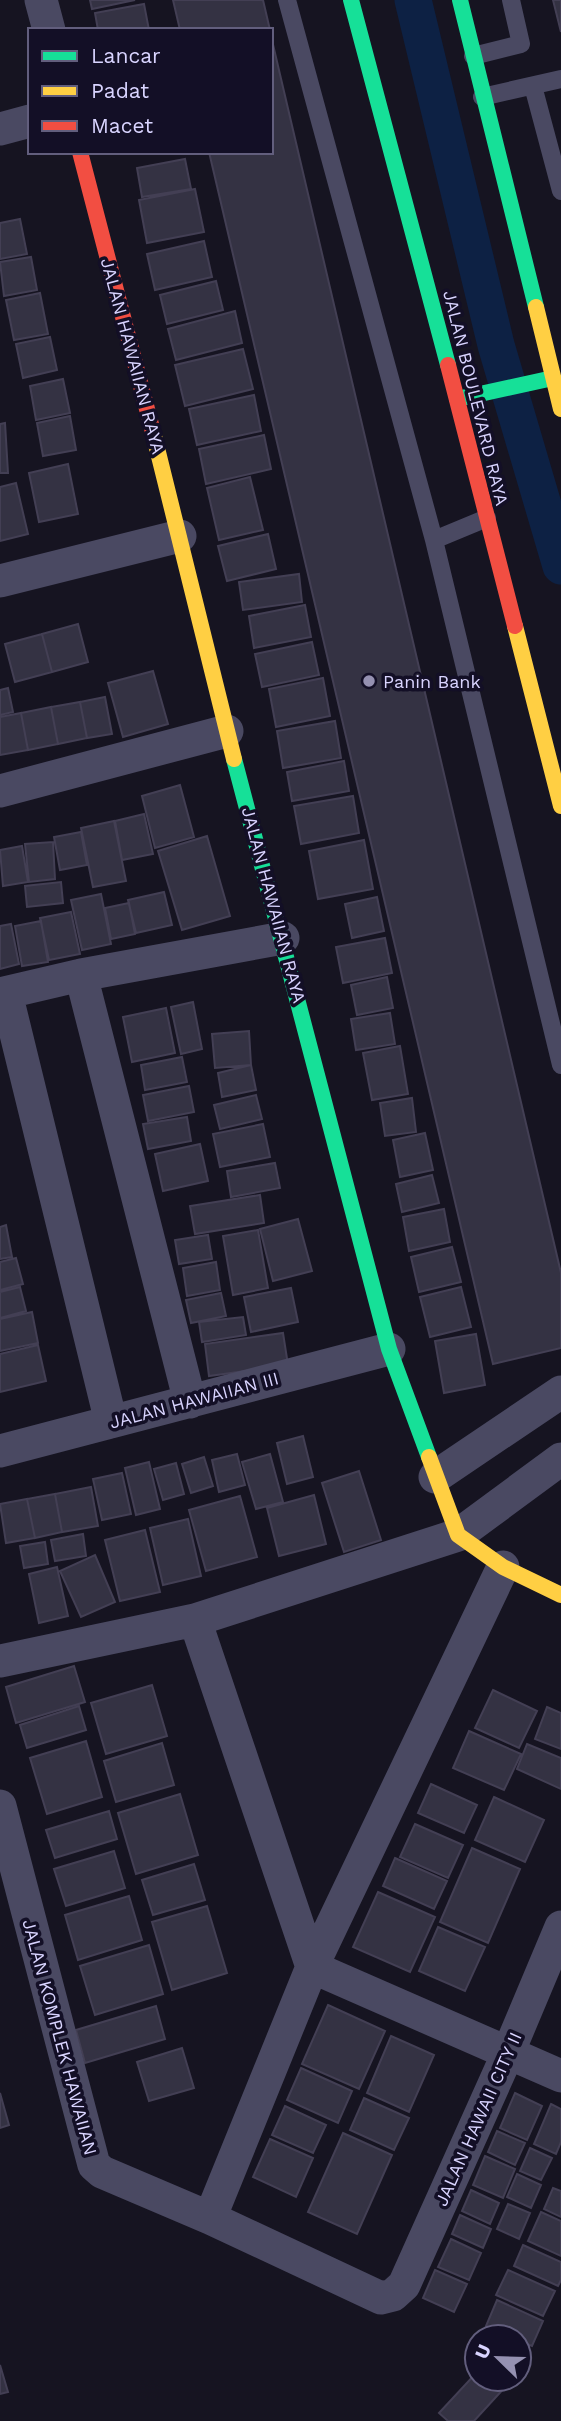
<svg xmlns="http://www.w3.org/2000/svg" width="561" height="2421" font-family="'Work Sans',sans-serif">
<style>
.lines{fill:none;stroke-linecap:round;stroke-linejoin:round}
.canal{stroke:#0d2144;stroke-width:37}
.building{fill:#343243;stroke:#433f54;stroke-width:2}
.lane{stroke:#4a4962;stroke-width:18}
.street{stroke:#4a4962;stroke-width:33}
.fast{stroke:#16e098;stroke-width:16}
.slow{stroke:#ffcf43;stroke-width:16}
.jam{stroke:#f24e42;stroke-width:16}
.poi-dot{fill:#9591b1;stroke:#130f26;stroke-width:2.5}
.labels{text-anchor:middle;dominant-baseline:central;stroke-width:7;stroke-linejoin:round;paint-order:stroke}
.street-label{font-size:18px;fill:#d9d4ff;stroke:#130f26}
.poi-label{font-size:18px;fill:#d9d4ff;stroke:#130f26;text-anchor:start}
</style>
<rect width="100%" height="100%" fill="#161421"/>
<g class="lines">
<path class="canal" d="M413,0L496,345L561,566"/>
</g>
<path class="building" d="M90,0H135L92,9Z
M173,0H263L270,30H180Z
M553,0H561V32Z
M144,4L149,30H98L95,13Z
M271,36L561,1273V1348L493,1364L209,152H271Z
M185,159L191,189L142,197L137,168Z
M195,189L204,232L147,243L139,200Z
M20,219L27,254L0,259V223Z
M204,241L212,277L155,290L147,254Z
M31,257L37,290L4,296L0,262Z
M216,281L223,310L167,324L160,295Z
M40,293L48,334L14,340L6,300Z
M235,311L242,343L176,360L168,329Z
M50,337L57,370L23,378L16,344Z
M243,349L253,389L185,406L175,365Z
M63,379L70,413L36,420L30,386Z
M254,395L261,431L197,445L189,409Z
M70,416L76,450L43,456L37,423Z
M5,423L8,473H0V424Z
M264,435L271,469L206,484L199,449Z
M68,464L78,514L39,522L29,473Z
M250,477L263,530L219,540L207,488Z
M16,483L28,534L0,541V487Z
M268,534L276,569L227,581L218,546Z
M299,574L302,602L243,610L239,582Z
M305,605L311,637L254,648L249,616Z
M78,624L88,662L52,672L42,634Z
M42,634L52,672L15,682L5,644Z
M312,642L319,675L262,687L255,654Z
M153,671L168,724L123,737L108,683Z
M323,678L330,716L276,727L269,689Z
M8,688L13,712L0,715V690Z
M105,697L112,734L87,738L80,702Z
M80,702L87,738L58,744L51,707Z
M51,707L58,744L28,750L21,713Z
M21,713L28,750L0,755V717Z
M335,721L341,758L283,768L277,731Z
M344,761L349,791L292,801L287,772Z
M180,785L194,837L155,848L142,796Z
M353,796L359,833L301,844L294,806Z
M144,814L153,854L122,860L115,821Z
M114,821L126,881L93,887L81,828Z
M81,832L87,865L60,870L54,837Z
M207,836L230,916L182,930L158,851Z
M364,840L373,889L318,899L309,851Z
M53,842L55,879L29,882L25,844Z
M22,846L28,882L3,886L0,850Z
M61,882L63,903L27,907L25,886Z
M164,892L172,925L136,933L128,900Z
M101,894L111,944L82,950L71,900Z
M377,897L384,931L352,938L345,904Z
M129,903L135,934L111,939L105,908Z
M71,912L80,954L49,960L40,918Z
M41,921L48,962L22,966L15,926Z
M11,924L19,964L0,969V926Z
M385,938L392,973L343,983L336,947Z
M387,977L393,1008L357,1015L351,985Z
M193,1002L202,1049L181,1054L171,1007Z
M166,1008L175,1053L132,1062L123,1017Z
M390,1013L395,1044L356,1050L351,1019Z
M249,1031L251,1065L215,1068L212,1034Z
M400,1046L408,1094L372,1100L363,1053Z
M182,1057L187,1082L145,1090L141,1065Z
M251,1065L256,1090L222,1097L218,1073Z
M189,1086L194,1112L148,1121L143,1095Z
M256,1095L262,1119L220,1129L214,1105Z
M412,1098L416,1132L385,1136L380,1103Z
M187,1117L191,1141L148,1149L143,1124Z
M263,1124L270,1157L220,1167L213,1134Z
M425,1133L433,1170L400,1177L393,1140Z
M200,1144L208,1181L163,1191L155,1154Z
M275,1163L280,1188L231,1197L227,1171Z
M432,1175L439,1203L402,1212L396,1184Z
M260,1195L264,1223L195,1234L190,1206Z
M444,1209L450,1242L409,1251L403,1217Z
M298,1219L312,1271L273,1281L260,1229Z
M6,1225L12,1257L0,1259V1227Z
M258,1230L268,1288L233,1295L223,1236Z
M208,1235L212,1259L179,1264L175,1240Z
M452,1247L461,1282L419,1292L411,1257Z
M16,1258L23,1284L0,1290V1262Z
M216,1262L220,1290L187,1296L183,1268Z
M20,1287L26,1311L0,1318V1292Z
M461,1287L471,1327L430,1337L420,1297Z
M291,1288L298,1322L251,1332L244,1297Z
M221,1293L226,1316L191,1323L186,1300Z
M32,1312L38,1343L0,1351V1319Z
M243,1317L246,1335L202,1342L199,1322Z
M283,1333L288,1365L209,1376L205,1344Z
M476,1334L485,1385L444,1393L435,1341Z
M38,1345L46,1381L0,1392V1354Z
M303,1436L313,1477L287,1484L277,1443Z
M237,1454L245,1485L219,1492L212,1460Z
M270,1454L283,1502L256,1509L242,1462Z
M204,1457L213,1486L191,1493L182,1464Z
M149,1462L160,1509L136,1515L125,1468Z
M176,1463L184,1494L163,1500L154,1469Z
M359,1471L381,1540L344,1552L322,1483Z
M122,1473L131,1514L102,1520L93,1479Z
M91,1487L98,1526L62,1532L55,1494Z
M55,1494L62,1532L35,1538L27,1499Z
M314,1495L326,1544L279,1556L267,1508Z
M240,1496L257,1557L206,1571L189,1510Z
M27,1499L35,1538L6,1543L0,1504Z
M188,1519L201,1576L163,1585L150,1528Z
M145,1530L160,1592L120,1601L105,1540Z
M83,1534L86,1556L55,1561L51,1540Z
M45,1542L48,1564L24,1568L20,1546Z
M95,1555L115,1602L81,1617L60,1571Z
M57,1567L68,1616L39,1623L29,1574Z
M74,1666L85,1702L16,1723L6,1687Z
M152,1685L167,1736L106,1754L91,1703Z
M493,1690L537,1711L519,1748L475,1728Z
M79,1706L86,1730L27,1748L20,1725Z
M547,1707L561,1713V1749L535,1739Z
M469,1731L521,1754L504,1790L453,1768Z
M86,1741L102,1797L47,1814L30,1758Z
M162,1743L174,1785L116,1802L104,1761Z
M527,1744L561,1758V1789L517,1769Z
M431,1784L477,1805L464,1833L418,1813Z
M180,1794L198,1855L136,1874L118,1813Z
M494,1797L544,1820L525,1862L475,1840Z
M109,1811L117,1839L55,1858L46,1830Z
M415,1824L463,1845L448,1878L400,1857Z
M472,1848L520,1869L488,1943L440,1922Z
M114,1851L125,1888L66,1906L54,1869Z
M395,1858L447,1881L434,1909L383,1886Z
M194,1864L205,1900L153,1915L142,1880Z
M378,1892L435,1917L410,1972L353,1947Z
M129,1896L142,1940L78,1960L65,1915Z
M207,1906L227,1973L172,1990L152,1922Z
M438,1927L485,1947L465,1991L419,1971Z
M149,1945L163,1994L95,2015L80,1966Z
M328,2005L385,2031L359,2089L302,2064Z
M156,2006L165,2039L85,2063L76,2030Z
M391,2036L434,2055L409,2112L367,2093Z
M182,2048L194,2088L149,2101L137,2062Z
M301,2068L352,2091L338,2123L287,2100Z
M0,2093L9,2125L0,2128Z
M515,2093L542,2106L527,2140L500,2128Z
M364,2098L409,2118L394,2150L350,2130Z
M551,2104L561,2109V2142L556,2154L534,2144Z
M285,2106L326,2125L313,2153L272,2135Z
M497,2131L525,2143L515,2165L488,2152Z
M343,2133L392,2155L357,2234L308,2212Z
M270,2139L313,2158L296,2197L253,2177Z
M530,2148L552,2158L541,2180L520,2171Z
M485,2156L515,2169L503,2198L473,2185Z
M517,2174L541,2185L531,2208L507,2197Z
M553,2188L561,2191V2217L544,2209Z
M471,2190L499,2203L490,2224L462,2211Z
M508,2204L530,2213L519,2239L497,2229Z
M541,2212L561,2221V2256L528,2241Z
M460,2215L491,2229L483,2248L452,2234Z
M451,2239L481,2253L469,2280L438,2267Z
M523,2245L561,2262V2280L558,2286L514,2266Z
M435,2270L467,2284L454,2312L423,2298Z
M508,2270L555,2291L543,2316L496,2295Z
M497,2300L543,2321L532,2346L519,2341V2337H510L486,2326Z
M519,2346L530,2351L522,2370L519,2368Z
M0,2365L8,2392L0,2394Z
M477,2372V2379H500L507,2385L474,2421H448L439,2413Z"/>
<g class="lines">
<path class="lane" d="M287,0L434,540L561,1065
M473,56L521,44L511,0
M533,86L561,191
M482,97L561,79
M434,540L487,518"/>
<path class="street" d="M41,0L49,30
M0,129L30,121
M0,581L180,536
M0,791L227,731
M81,975L190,1402
M6,993L111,1422
M0,994L81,975L283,938
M0,1451L389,1349
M435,1477L561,1392
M195,1620L312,1967L561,2076
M0,1661L195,1620L458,1535L561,1459
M0,1806L94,2165L102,2172L210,2218L381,2298L393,2295L404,2285L508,2053L561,1927
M210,2218L312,1967L503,1567"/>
<path class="fast" d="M351,0L448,365
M460,0L536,307
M457,399L553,378
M234,759L389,1349L429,1457"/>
<path class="slow" d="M536,307L561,409
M153,432L234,759
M515,626L561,806
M429,1457L458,1535L503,1567L561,1595"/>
<path class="jam" d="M80,152L153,432
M448,365L515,626"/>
</g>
<circle class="poi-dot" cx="369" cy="681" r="7"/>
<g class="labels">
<g class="street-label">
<text transform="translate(133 356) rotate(75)">JALAN HAWAIIAN RAYA</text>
<text transform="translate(476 398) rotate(76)">JALAN BOULEVARD RAYA</text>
<text transform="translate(274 905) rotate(75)">JALAN HAWAIIAN RAYA</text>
<text transform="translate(194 1400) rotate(-15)">JALAN HAWAIIAN III</text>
<text transform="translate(60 2037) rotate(75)">JALAN KOMPLEK HAWAIIAN</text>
<text transform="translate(478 2119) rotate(-66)">JALAN HAWAII CITY II</text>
</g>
<g class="poi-label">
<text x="383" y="681">Panin Bank</text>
</g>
</g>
<rect x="28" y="28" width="245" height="126" fill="#130f26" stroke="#625e7d" stroke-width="2"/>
<rect x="42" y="51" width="35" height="10" fill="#16e098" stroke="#625e7d" stroke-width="2"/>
<text x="91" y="63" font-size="21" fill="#d9d4ff">Lancar</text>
<rect x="42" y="86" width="35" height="10" fill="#ffcf43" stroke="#625e7d" stroke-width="2"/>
<text x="91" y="98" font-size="21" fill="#d9d4ff">Padat</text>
<rect x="42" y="121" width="35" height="10" fill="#f24e42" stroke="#625e7d" stroke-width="2"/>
<text x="91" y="133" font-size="21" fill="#d9d4ff">Macet</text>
<g transform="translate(498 2358) rotate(293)"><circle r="33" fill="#130f26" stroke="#625e7d" stroke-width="2"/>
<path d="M0-5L12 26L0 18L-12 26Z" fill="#9591b1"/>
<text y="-10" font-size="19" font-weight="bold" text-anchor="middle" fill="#d9d4ff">U</text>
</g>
</svg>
